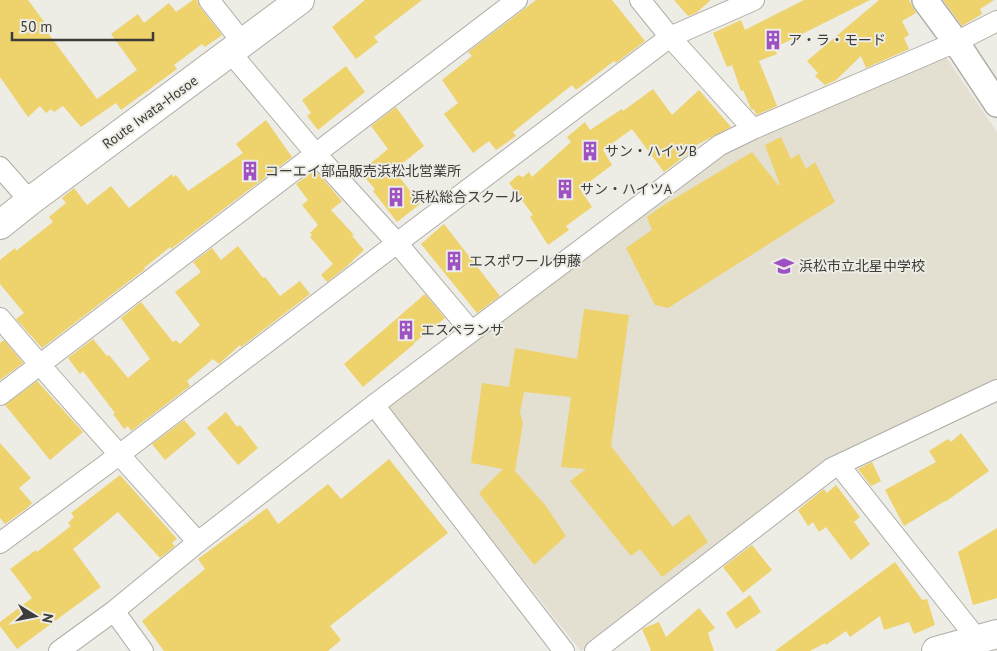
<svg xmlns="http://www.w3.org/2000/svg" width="997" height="651" font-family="'PT Sans','Noto Sans JP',sans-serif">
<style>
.built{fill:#e3dfd1}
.building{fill:#eed26c}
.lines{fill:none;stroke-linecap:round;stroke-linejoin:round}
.minor-casing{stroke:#afada7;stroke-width:22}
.tertiary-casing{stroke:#afada7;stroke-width:28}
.secondary-casing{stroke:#afada7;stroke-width:30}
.trunk-casing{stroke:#afada7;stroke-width:30}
.minor{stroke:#fff;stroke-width:20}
.tertiary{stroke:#fff;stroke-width:25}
.secondary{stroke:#fff;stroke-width:28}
.trunk{stroke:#fff;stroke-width:28}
.labels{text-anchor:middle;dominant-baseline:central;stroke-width:4;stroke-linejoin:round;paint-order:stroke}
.poi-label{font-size:14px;fill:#3d3c39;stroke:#edece5;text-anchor:start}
.street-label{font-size:14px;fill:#3d3c39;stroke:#edece5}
</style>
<rect width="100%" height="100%" fill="#edece5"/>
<path class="built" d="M945,56L997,132V381L830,463L581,651L386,407L722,151Z"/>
<path class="building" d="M0,0H28L45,23L42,25L97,99L137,70L111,34L138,14L144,23L169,3L176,12L193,0H197L200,7L222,35L205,47L202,44L174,65L177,69L121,110L116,103L81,127L63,106L54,112L51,109L46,113L40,106L28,117L0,77Z
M365,0H422L374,37L378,42L356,59L332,27Z
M536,0H612L645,41L616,63L614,61L576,90L572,85L513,132L516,136L496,150L489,141L473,153L444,114L458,103L442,80L472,56L468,52Z
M674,0H711L696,13L688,16Z
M804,0H870L774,48L777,54L759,61L777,106L756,115L754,109L752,110L751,109L743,90L741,91L732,65L727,67L713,33L741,20L745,30Z
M879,0H909L916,13L902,21L909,35L904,38L909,49L866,68L861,56L836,80L825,85L815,76L818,73L807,61Z
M943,0H994L980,9L982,14L962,26Z
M346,66L365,92L318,130L307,116L311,113L302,100Z
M653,89L672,115L699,90L731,127L689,149L690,152L664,172L632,129L603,150L612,165L580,189L592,207L566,226L569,230L548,245L530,217L533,215L509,183L518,175L523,177L529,172L532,177L571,142L567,137L585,122L590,130L622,109L623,111Z
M396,107L424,146L394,170L420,204L397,222L373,191L375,189L360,172L388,149L371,126Z
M266,120L292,157L171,249L170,247L144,268L145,269L42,348L16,319L24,313L0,284V260L15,248L16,251L53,222L49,217L66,203L62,198L74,188L87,205L111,186L129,208L172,174L173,177L176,175L188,191L243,153L236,144Z
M781,137L791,159L799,154L806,169L815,162L835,202L668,308L655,305L626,248L652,230L647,217L662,206L752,152L778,185H780L765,145Z
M315,170L342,201L331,210L354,235L352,236L364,250L346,267L327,282L321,275L333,264L310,237L312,235L310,233L318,225L302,205L308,200L296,184Z
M444,224L500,296L477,313L421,244Z
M238,246L263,278L265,277L280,296L300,281L310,294L241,347L240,345L219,364L213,359L187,381L190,386L131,431L128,426L124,429L113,414L115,413L83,371L80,374L68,358L93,339L107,356L109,355L128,378L150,359L121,318L141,302L173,342L176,340L180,344L200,325L175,292L201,272L193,262L212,248L221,260Z
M425,294L445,318L414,343V344L363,387L344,364Z
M584,309L629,315L611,446L673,527L689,514L708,542L662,577L640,549L631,556L570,481L586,469L561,467L571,397L524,392L520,413L523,423L515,471L514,470L546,506L566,536L534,565L479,493L503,469L471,463L482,383L509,387L515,348L577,359Z
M4,340L23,363L0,380V343Z
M37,381L83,432L50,460L5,405Z
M226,412L237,427L240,425L258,448L238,465L207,428Z
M184,420L196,434L165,460L152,444Z
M961,433L989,471L945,502V501L904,526L885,490L936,462L929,451L948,439L951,442Z
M0,443L31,478L19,488L32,503L26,509L5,524L0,518Z
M389,459L448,533L330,626L341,640L328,651H164L142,621L205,569L198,559L267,508L278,524L328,484L341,499Z
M872,462L881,481L871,486L858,469Z
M120,475L177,539L172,543L175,546L160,558L118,512L73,549L101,587L17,649L0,626V622L32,598L10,569L36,550L37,552L71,526L68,523L74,517L71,513Z
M836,485L860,517L854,522L870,544L851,560L826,527L819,532L813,522L808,526L798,510L824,489L827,493Z
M997,528V598L973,605L958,552Z
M752,545L772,570L743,593L723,567Z
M895,562L922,600L927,599L935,625L914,634L909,622L884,630L880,616L850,637L846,631L826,645L825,643L810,651H775Z
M750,595L761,612L736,629L726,613Z
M699,608L715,628L708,633L714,651H650L651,650L642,629L659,622L666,637Z"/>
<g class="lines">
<defs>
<path id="minor" d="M209,0L243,43
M640,0L670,37L753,129
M230,52L316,154L397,243L471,331
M0,167L30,201
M0,318C64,394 131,468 198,542
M0,395L517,0
M374,405L564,651
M839,465L978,640
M0,543L119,455L397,243L670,37L754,0
M114,611L143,651
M59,651L114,611L198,542L374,405L720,145L753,129L956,42L997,21
M595,651L832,468L997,390"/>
<path id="tertiary" d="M925,0L956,42L997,104"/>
<path id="secondary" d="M0,225L30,201L300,0"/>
<path id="trunk" d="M936,651L997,634"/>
</defs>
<use href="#minor" class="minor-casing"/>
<use href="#tertiary" class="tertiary-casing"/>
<use href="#secondary" class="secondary-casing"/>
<use href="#trunk" class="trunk-casing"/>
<use href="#minor" class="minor"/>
<use href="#tertiary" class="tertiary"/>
<use href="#secondary" class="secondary"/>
<use href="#trunk" class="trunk"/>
</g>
<defs>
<symbol id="building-bare" viewBox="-9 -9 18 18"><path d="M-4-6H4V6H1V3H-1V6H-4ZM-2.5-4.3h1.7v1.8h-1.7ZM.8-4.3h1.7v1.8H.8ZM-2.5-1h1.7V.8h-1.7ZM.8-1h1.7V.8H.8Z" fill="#9d51c2" stroke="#edece5" stroke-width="2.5" paint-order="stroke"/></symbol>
<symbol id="school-bare" viewBox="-9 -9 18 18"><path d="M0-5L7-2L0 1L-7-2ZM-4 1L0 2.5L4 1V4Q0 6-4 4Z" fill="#9d51c2" stroke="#edece5" stroke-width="2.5" paint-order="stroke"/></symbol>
</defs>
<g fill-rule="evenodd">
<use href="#building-bare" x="759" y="26" width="28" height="28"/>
<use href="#building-bare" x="576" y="137" width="28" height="28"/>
<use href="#building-bare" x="236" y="157" width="28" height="28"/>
<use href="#building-bare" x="551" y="175" width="28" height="28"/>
<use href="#building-bare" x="382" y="183" width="28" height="28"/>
<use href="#building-bare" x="440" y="247" width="28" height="28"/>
<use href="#school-bare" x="770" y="252" width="28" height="28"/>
<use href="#building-bare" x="392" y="316" width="28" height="28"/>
</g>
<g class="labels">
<g class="poi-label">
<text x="788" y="40">ア・ラ・モード</text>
<text x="605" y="151">サン・ハイツB</text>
<text x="265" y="171">コーエイ部品販売浜松北営業所</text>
<text x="580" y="189">サン・ハイツA</text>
<text x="411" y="197">浜松総合スクール</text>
<text x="469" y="261">エスポワール伊藤</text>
<text x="799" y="266">浜松市立北星中学校</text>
<text x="421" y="330">エスペランサ</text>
</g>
<g class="street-label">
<text transform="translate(150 112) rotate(-36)">Route Iwata-Hosoe</text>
</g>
</g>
<g transform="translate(35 616) rotate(100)" stroke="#edece5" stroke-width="4" paint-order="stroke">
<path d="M0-4L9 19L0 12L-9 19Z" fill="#3d3c39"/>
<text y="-8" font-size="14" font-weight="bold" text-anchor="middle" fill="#3d3c39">N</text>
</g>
<path d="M12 32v8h141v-8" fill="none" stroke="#3d3c39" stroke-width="2.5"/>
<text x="20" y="32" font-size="15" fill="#3d3c39" stroke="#edece5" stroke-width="4" paint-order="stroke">50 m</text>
</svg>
